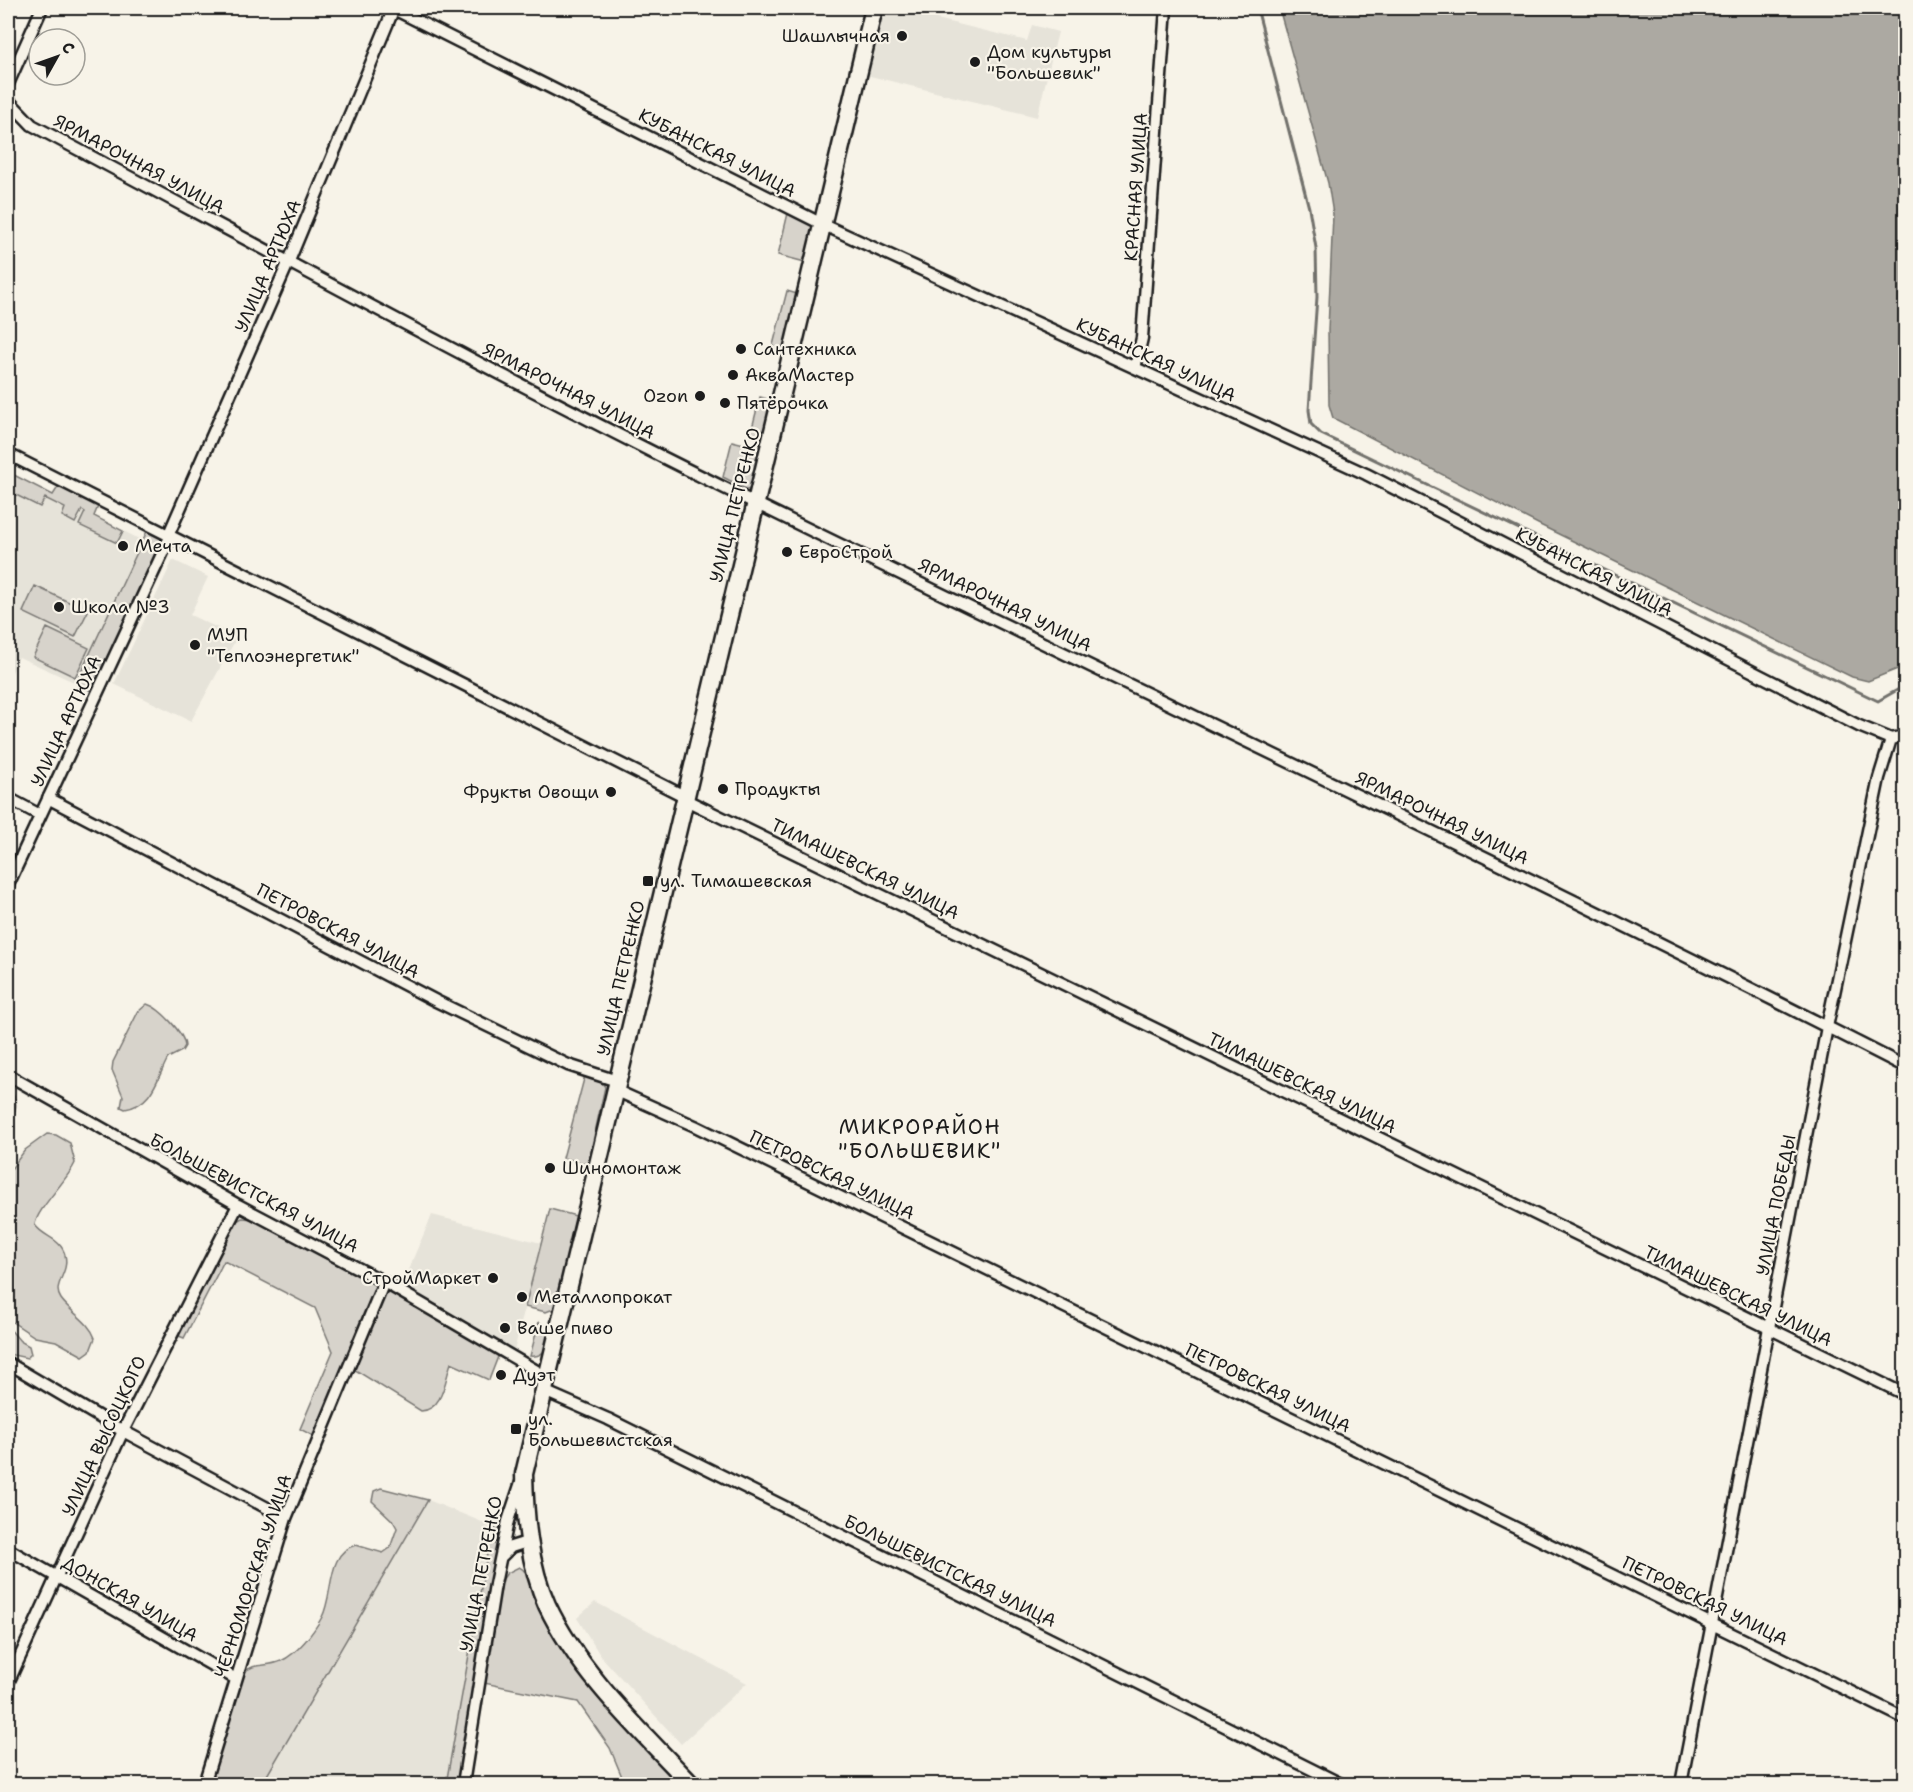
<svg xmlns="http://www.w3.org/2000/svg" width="1913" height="1792" font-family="'Shantell Sans',sans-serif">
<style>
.built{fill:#e6e3d9}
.green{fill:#d7d3cb;stroke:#7a7874;stroke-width:1.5}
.water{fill:#aca9a2;stroke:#72716c;stroke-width:1.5}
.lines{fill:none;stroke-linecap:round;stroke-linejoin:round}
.stream{stroke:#72716c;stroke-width:3}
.street-casing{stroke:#1c1c1c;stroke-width:15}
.primary-casing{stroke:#1c1c1c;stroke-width:21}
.street{stroke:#f7f3e8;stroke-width:10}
.primary{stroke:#f7f3e8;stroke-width:16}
.poi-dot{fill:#1c1c1c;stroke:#f7f3e8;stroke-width:2}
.labels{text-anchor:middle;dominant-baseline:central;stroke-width:4.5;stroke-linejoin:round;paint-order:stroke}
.poi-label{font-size:18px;fill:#1c1c1c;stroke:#f7f3e8;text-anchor:start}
.street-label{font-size:18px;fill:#1c1c1c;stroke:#f7f3e8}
.quarter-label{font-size:21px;letter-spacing:1.5px;fill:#1c1c1c;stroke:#f7f3e8}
</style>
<rect width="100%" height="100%" fill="#f7f3e8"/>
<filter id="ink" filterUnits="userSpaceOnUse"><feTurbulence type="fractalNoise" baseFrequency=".0167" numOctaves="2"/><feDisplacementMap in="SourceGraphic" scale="12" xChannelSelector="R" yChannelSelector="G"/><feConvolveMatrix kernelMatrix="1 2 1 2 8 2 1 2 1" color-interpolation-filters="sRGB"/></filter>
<g filter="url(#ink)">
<path class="built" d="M882,8H892L1027,41L1032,25L1058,32L1037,117L866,75Z
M8,472L143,541L76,683L19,657L8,681Z
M173,560L208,577L190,615L237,637L191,721L114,684Z
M432,1215L541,1243L514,1351L402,1284Z
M428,1500L492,1526L446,1784H262Z
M595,1602L747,1683L681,1744L600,1655L577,1618Z"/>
<path class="green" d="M788,213L814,226L805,262L778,255Z
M787,291L797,294L782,356L771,353Z
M760,397L772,400L762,439L750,436Z
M732,441L760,448L750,491L723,477Z
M8,472L53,495L60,484L99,504L94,516L123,531L117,543L79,525L85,512L82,510L75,523L62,516L65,508L45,498L40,507L8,491Z
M148,529L165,538L91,691L76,683Z
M35,586L88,611L75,637L23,612Z
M47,628L89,648L75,677L33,657Z
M147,1004C160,1008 184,1033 185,1046L182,1051L168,1058C157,1078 153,1105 125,1109L121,1107L123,1096L112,1070L113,1062L138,1012Z
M585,1075L601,1081L605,1087L588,1164L563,1158Z
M8,1088C21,1100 15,1114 8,1128Z
M47,1134L56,1135L70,1143L75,1163C67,1181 36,1210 35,1225C43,1237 61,1238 65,1255C70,1273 51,1285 61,1299C71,1313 89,1321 95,1338L90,1351L83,1356L56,1341L35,1337L8,1319V1173L25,1150Z
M550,1209L576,1216L556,1308L546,1312L525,1307Z
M242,1218L255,1219L379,1284L315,1437L300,1429L333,1351L315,1308L224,1261L184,1338L174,1334L235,1222Z
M385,1288L499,1354L489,1380L451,1363C445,1380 443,1410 421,1411L352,1368Z
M539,1322L551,1330C548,1343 547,1358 530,1356Z
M8,1327L20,1341L29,1346L31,1354L27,1358L8,1354Z
M381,1488L428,1500L262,1784H208L242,1674C255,1661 266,1668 281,1661C297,1654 314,1632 322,1617C334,1594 326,1552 356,1545L383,1553L390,1548L397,1528L393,1521L372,1501L374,1491Z
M492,1526L500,1532L457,1784H446Z
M519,1567C534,1572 548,1630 560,1648L682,1784H625L610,1748L578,1702L484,1683L502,1580L507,1573Z"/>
<path class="water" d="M1279,8H1905V666L1868,681L1852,677L1540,525L1333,418L1329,405L1328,330L1333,214L1328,183Z"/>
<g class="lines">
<path class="stream" d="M1257,8L1309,208L1316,248L1317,297L1309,410L1311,424L1321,434L1878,701L1906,685"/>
<defs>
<path id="street" d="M392,8L822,224L1366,474L1859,726L1891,739L1900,737L1906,740
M8,84L42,8
M8,100L32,125C271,252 508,382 751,501C1136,690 1524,872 1906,1067
M1135,368L1142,338L1166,8
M8,454L684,796
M168,536L289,261L394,8
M8,798L40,815
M48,798L436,1001L568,1065L617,1081
M684,799L1906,1395
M8,885L170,537
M8,1075L238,1205L384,1282L547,1377
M615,1090L695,1126L1906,1719
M8,1363L123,1431L286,1518
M544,1391L608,1419L1341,1784
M8,1549L236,1679
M501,1557L511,1547L530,1541
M8,1683L123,1431L238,1205
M8,1783L9,1784
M204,1784L286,1518L384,1282
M463,1784L495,1584L508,1521L521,1482
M1681,1784L1827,1027L1879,778L1891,739"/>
<path id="primary" d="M691,1784C640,1730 579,1673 547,1605C529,1565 525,1517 524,1474L874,8"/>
</defs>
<use href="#street" class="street-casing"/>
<use href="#primary" class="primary-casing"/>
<use href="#street" class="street"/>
<use href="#primary" class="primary"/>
</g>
</g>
<g class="poi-dot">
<circle cx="902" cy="36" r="6"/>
<circle cx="975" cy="62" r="6"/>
<circle cx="741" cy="349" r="6"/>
<circle cx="733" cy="375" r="6"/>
<circle cx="700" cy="396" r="6"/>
<circle cx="725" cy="403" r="6"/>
<circle cx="123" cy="546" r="6"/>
<circle cx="787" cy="552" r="6"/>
<circle cx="59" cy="607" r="6"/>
<circle cx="195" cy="645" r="6"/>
<circle cx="723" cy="789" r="6"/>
<circle cx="611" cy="792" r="6"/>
<rect x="642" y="875" width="12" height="12" rx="3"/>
<circle cx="550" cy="1168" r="6"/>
<circle cx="493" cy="1278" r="6"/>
<circle cx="522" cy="1297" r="6"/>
<circle cx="505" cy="1328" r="6"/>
<circle cx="501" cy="1375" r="6"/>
<rect x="510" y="1423" width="12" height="12" rx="3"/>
</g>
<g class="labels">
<g class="poi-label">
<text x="890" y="36" text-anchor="end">Шашлычная</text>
<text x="987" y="52">Дом культуры<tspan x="987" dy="21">"Большевик"</tspan></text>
<text x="753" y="349">Сантехника</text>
<text x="745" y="375">АкваМастер</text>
<text x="688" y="396" text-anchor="end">Ozon</text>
<text x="737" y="403">Пятёрочка</text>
<text x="135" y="546">Мечта</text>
<text x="799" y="552">ЕвроСтрой</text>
<text x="71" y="607">Школа №3</text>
<text x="207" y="635">МУП<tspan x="207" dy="21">"Теплоэнергетик"</tspan></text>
<text x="735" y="789">Продукты</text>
<text x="599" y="792" text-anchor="end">Фрукты Овощи</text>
<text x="660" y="881">ул. Тимашевская</text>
<text x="562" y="1168">Шиномонтаж</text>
<text x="481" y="1278" text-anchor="end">СтройМаркет</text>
<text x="534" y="1297">Металлопрокат</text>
<text x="517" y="1328">Ваше пиво</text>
<text x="513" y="1375">Дуэт</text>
<text x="528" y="1419">ул.<tspan x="528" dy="21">Большевистская</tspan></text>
</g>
<g class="street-label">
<text transform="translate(717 153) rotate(27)">КУБАНСКАЯ УЛИЦА</text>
<text transform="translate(139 164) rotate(28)">ЯРМАРОЧНАЯ УЛИЦА</text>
<text transform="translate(1136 187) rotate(-86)">КРАСНАЯ УЛИЦА</text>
<text transform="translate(268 266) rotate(-67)">УЛИЦА АРТЮХА</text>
<text transform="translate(1156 360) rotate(25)">КУБАНСКАЯ УЛИЦА</text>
<text transform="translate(569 391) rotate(27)">ЯРМАРОЧНАЯ УЛИЦА</text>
<text transform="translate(735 505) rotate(-76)">УЛИЦА ПЕТРЕНКО</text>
<text transform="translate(1594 572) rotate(27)">КУБАНСКАЯ УЛИЦА</text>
<text transform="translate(1005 605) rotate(26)">ЯРМАРОЧНАЯ УЛИЦА</text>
<text transform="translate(66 721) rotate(-65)">УЛИЦА АРТЮХА</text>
<text transform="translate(1442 818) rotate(26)">ЯРМАРОЧНАЯ УЛИЦА</text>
<text transform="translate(865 869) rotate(26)">ТИМАШЕВСКАЯ УЛИЦА</text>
<text transform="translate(338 931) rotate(28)">ПЕТРОВСКАЯ УЛИЦА</text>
<text transform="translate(621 978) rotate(-77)">УЛИЦА ПЕТРЕНКО</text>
<text transform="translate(1302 1083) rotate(26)">ТИМАШЕВСКАЯ УЛИЦА</text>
<text transform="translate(832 1175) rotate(26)">ПЕТРОВСКАЯ УЛИЦА</text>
<text transform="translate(254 1193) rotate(28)">БОЛЬШЕВИСТСКАЯ УЛИЦА</text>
<text transform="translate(1776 1205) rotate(-79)">УЛИЦА ПОБЕДЫ</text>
<text transform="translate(1738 1296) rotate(26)">ТИМАШЕВСКАЯ УЛИЦА</text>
<text transform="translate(1268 1388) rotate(26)">ПЕТРОВСКАЯ УЛИЦА</text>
<text transform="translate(104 1436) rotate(-65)">УЛИЦА ВЫСОЦКОГО</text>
<text transform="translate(950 1571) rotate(26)">БОЛЬШЕВИСТСКАЯ УЛИЦА</text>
<text transform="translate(481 1574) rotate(-79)">УЛИЦА ПЕТРЕНКО</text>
<text transform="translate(253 1576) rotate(-72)">ЧЕРНОМОРСКАЯ УЛИЦА</text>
<text transform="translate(130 1599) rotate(30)">ДОНСКАЯ УЛИЦА</text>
<text transform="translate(1705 1601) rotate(26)">ПЕТРОВСКАЯ УЛИЦА</text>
</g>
<g class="quarter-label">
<text x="920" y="1127">МИКРОРАЙОН<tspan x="920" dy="24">"БОЛЬШЕВИК"</tspan></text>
</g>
</g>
<rect width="1913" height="1792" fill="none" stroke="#f7f3e8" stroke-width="30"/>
<rect x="15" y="15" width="1883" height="1762" fill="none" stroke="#1c1c1c" stroke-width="2" filter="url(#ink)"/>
<g transform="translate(57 57) rotate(50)"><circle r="28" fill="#f7f3e8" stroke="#9f9d96" stroke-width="1.5"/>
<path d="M0-4.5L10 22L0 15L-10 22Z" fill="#1c1c1c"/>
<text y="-9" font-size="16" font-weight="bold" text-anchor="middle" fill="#1c1c1c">С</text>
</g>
</svg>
